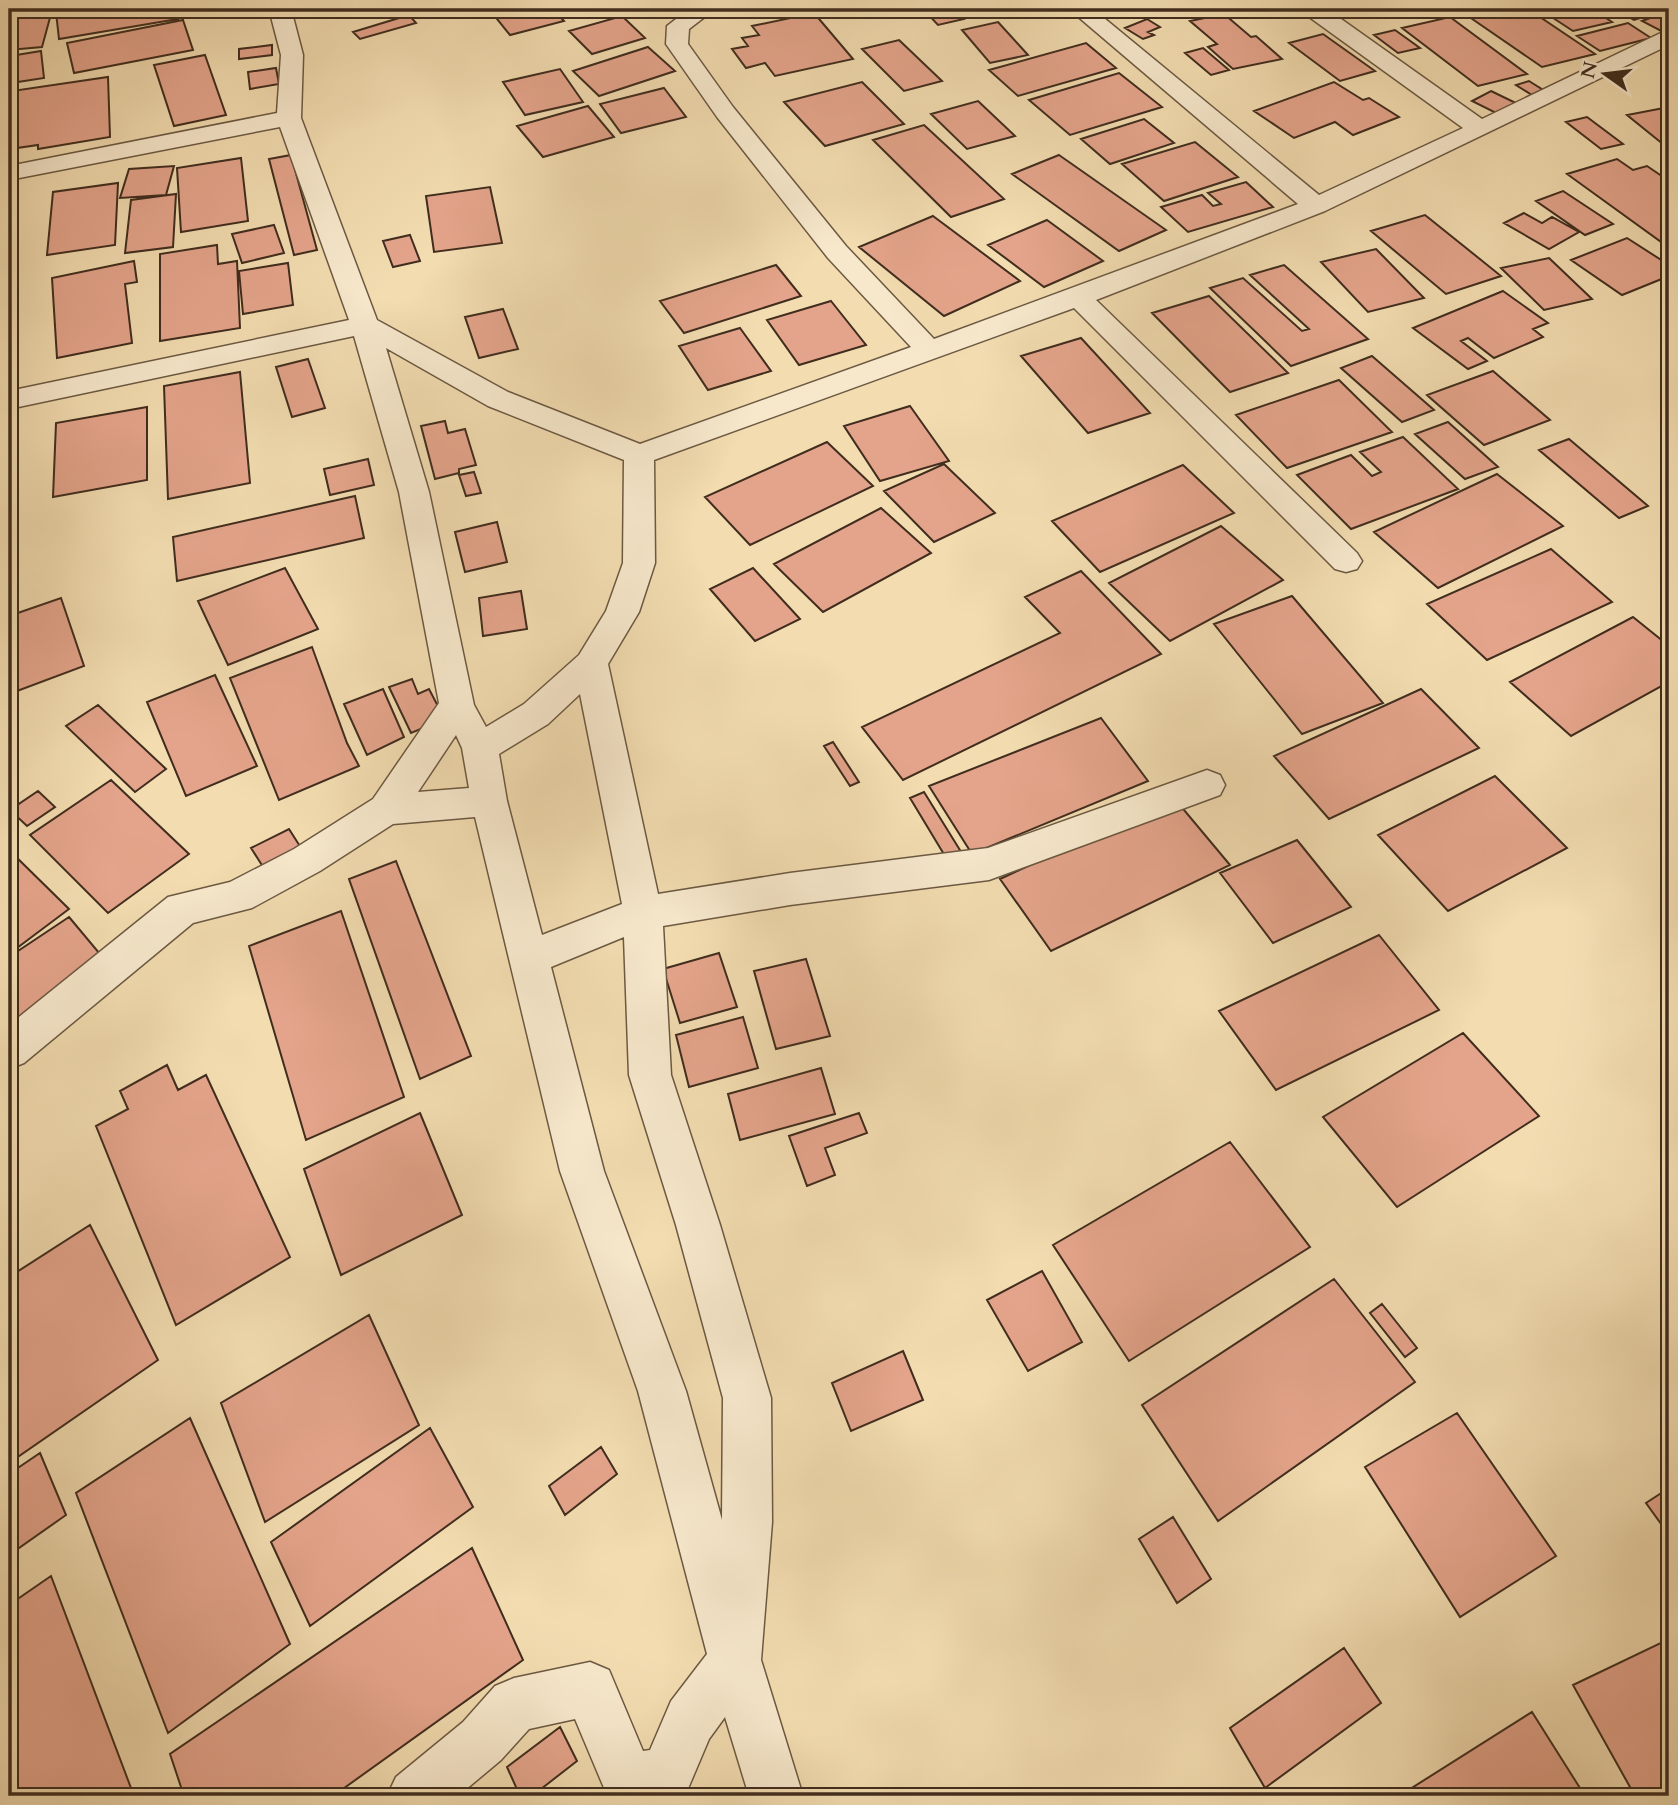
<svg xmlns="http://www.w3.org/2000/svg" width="1678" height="1805" font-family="Cardo,serif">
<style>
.building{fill:#e4a48b;stroke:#402d1e;stroke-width:2}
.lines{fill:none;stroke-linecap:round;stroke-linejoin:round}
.minor-casing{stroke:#6c5942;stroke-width:3}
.minor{fill:#f7e8cc;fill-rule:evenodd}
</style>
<rect width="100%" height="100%" fill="#f2dcb0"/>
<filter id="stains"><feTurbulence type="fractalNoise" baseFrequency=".00286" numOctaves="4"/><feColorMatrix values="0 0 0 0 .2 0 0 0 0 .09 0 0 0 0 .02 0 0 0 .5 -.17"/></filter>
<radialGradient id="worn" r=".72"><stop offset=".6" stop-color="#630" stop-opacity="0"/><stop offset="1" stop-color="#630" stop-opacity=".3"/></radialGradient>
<path class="building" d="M78,9H175L178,19L59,39L56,12Z
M205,9H241L209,16Z
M489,9H553L564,21L510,35Z
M564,9H604L569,16Z
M923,9H954L964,19L938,25Z
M1379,9H1416L1391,17Z
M1485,9H1528L1595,54L1542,67L1465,14Z
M1557,9H1592L1612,22L1573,31L1544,12Z
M1615,9H1658L1663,11L1634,20Z
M814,13L853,59L775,76L765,63L746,68L732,49L748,46L742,38L759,35L752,26Z
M51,14L42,47L9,50L17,17Z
M1224,14L1251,37L1256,36L1282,59L1233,69L1208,47L1217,44L1190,21Z
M1661,14L1669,18V32L1665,33L1642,21Z
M409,15L416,23L360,39L353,32Z
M622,16L645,38L592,54L569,31Z
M1450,17L1527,74L1478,86L1402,28Z
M1147,19L1160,27L1148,32L1154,35L1143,39L1125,28Z
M183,20L193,50L74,73L67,43Z
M998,22L1028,55L990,63L962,30Z
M1628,23L1651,38L1600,51L1577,36Z
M1395,30L1420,48L1398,53L1374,35Z
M1323,34L1375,71L1340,81L1289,43Z
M899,40L942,81L904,91L862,49Z
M1086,43L1116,68L1018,96L989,70Z
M272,45V55L239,59V49Z
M648,47L675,71L599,96L573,71Z
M1203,48L1229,70L1211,75L1185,53Z
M41,51L44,78L11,83L10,56Z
M205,55L226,115L174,126L154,65Z
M276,68L279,84L250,89L248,72Z
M560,69L583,102L525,115L503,82Z
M1119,73L1162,107L1070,135L1029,100Z
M108,77L110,137L38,149V145L10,149L12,91Z
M1529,81L1548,93L1535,97L1516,85Z
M862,82L904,124L825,146L784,102Z
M1334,82L1363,100L1369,98L1399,117L1353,135L1335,122L1294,138L1254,111Z
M664,88L686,117L621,133L600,104Z
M1491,91L1520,105L1500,115L1472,101Z
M978,101L1015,136L967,149L931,114Z
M588,106L614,137L543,157L517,126Z
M1669,107V149L1627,115Z
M1587,117L1623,144L1601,149L1566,122Z
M1144,119L1174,143L1110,164L1081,139Z
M924,125L1004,199L951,217L873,140Z
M1195,142L1238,177L1164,201L1122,164Z
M291,155L317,250L294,255L269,159Z
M1059,155L1166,230L1119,251L1012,174Z
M241,158L248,221L181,232L177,168Z
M1617,159L1633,170L1647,166L1669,181V193L1666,194L1669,196V242L1664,244L1567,174Z
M174,166L166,195L120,198L129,169Z
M1246,182L1273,207L1188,232L1161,207L1202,195L1213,206L1221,204L1208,193Z
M118,183L115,245L47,255L53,192Z
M490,187L502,243L434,252L426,196Z
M1563,191L1613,224L1585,235L1536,201Z
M176,194L173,247L125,253L131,200Z
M1524,213L1542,223L1552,217L1579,232L1549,249L1504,223Z
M1425,215L1501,276L1446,294L1371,231Z
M933,216L1020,281L944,316L859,247Z
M1047,220L1103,261L1044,287L988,245Z
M274,225L284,253L242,263L232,234Z
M410,235L420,261L393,267L383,241Z
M1627,238L1669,265V276L1622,295L1571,260Z
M217,245L218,264L237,261L240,328L160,341V254Z
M1376,249L1424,298L1368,312L1321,262Z
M1549,258L1592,299L1544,310L1501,268Z
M134,261L137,282L125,284L132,343L57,358L52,278Z
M288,263L293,305L243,314L239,271Z
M776,265L801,296L684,333L660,301Z
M1284,265L1368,339L1291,366L1210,288L1243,278L1302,331L1309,329L1250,275Z
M1503,291L1548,323L1533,329L1543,337L1494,358L1468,338L1461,341L1487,361L1468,369L1413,328Z
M1209,296L1288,373L1230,392L1152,313Z
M831,301L866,345L799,365L767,320Z
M503,309L518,349L479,358L465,317Z
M740,328L771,371L708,390L679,346Z
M1081,338L1150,413L1088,433L1021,356Z
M1372,356L1434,410L1402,422L1341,368Z
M308,359L325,408L292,417L276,367Z
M1493,371L1550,420L1484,445L1427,395Z
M240,372L250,483L168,499L164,386Z
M1339,380L1392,432L1287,468L1236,415Z
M910,406L949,461L880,481L844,426Z
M147,407V480L53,497L56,423Z
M445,421L448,433L465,429L476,465L459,469V473L435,479L421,426Z
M1448,422L1498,467L1465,479L1415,434Z
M1403,437L1458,489L1351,529L1297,475L1351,455L1372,476L1381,472L1360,452Z
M1569,439L1648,506L1619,518L1539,450Z
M827,442L873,486L750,545L705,497Z
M368,459L374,485L330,495L324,469Z
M944,464L995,513L934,542L884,491Z
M1183,465L1234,513L1100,572L1052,521Z
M474,472L481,493L466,496L459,475Z
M1497,474L1563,526L1438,588L1374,532Z
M355,496L364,538L177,581L173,537Z
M881,508L931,553L823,612L774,564Z
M497,522L507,562L465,572L455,532Z
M1221,526L1283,580L1170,641L1109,583Z
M1551,549L1612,602L1487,660L1427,604Z
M285,568L318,629L228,665L198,601Z
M753,568L800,619L755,641L710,589Z
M1081,571L1161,654L903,780L862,727L1060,633L1025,597Z
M521,591L527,629L483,636L479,598Z
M1292,596L1383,703L1302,734L1214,624Z
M61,598L84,666L9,694V616Z
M1633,617L1669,646V682L1571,736L1510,682Z
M312,647L347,743L359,766L279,800L230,678Z
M215,675L257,766L186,796L147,702Z
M412,679L418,694L429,689L441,712L433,724L411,733L389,687Z
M383,689L404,737L367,755L344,704Z
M1421,689L1479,748L1329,819L1274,756Z
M98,705L166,769L135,792L66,726Z
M1101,718L1148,781L972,854L929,786Z
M833,742L859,782L850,786L824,746Z
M1495,776L1567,848L1448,911L1378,835Z
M111,780L189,854L108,913L30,835Z
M38,791L55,807L27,826L10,810Z
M924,792L963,855L948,861L910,798Z
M1174,798L1230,865L1051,951L1000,879Z
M289,829L303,851L265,870L251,848Z
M1297,840L1351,907L1273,943L1220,873Z
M9,850L69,909L9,954Z
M396,861L471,1056L420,1079L349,879Z
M341,911L404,1097L306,1140L249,946Z
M69,917L105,960L9,1027V957Z
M1379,935L1439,1010L1276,1090L1219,1011Z
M719,953L737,1007L680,1023L663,969Z
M806,959L830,1036L776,1049L754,971Z
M743,1017L758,1068L689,1087L676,1035Z
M1463,1033L1539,1116L1397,1207L1323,1117Z
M167,1065L178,1090L206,1075L290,1257L176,1325L96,1126L128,1109L120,1091Z
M821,1068L835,1114L740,1140L728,1094Z
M420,1113L462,1215L341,1275L304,1169Z
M859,1113L867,1133L825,1148L835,1175L807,1186L789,1136Z
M1230,1142L1310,1247L1129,1361L1053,1245Z
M90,1225L158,1360L9,1463V1277Z
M1042,1271L1082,1342L1028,1371L987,1300Z
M1334,1279L1415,1382L1218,1521L1142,1405Z
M1382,1304L1417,1348L1405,1357L1370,1313Z
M369,1315L419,1425L265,1522L221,1403Z
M903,1351L923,1400L851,1431L832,1383Z
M1457,1413L1556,1556L1460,1617L1365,1467Z
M190,1418L290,1644L168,1733L76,1493Z
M430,1428L473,1507L310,1626L271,1542Z
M601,1447L617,1474L565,1515L549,1486Z
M40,1453L66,1515L9,1555V1474Z
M1669,1488V1535L1646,1503Z
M1173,1517L1211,1579L1177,1603L1139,1539Z
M472,1548L523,1660L333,1796H184L170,1754Z
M51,1576L134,1796H9V1605Z
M1669,1639V1795L1635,1796L1573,1685Z
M1344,1648L1381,1703L1265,1788L1230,1728Z
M1532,1712L1585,1796H1399Z
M560,1727L577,1761L532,1796H520L507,1767Z"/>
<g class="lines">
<defs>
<path id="minor" d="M269,9H291L303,55L301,118L377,320L508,392L640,444L911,347L828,258L717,117L666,44L667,26L689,9H715L689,29L688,44L733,107L846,246L934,339L1298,204L1069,9H1093L1319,195L1463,128L1305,14L1302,9H1327L1482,119L1669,29V45L1325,211L1096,300L1357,553L1362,561L1357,569L1346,572L1335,569L1074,308L654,460L655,563L639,612L608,664L658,894L790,873L988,848L1207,770L1220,775L1225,785L1220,795L989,880L790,905L663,926L671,1075L720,1225L771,1398L772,1522L761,1660L803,1796H749L725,1717L709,1739L687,1791L675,1796L607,1795L575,1719L529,1729L501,1760L458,1796H387L396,1777L463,1722L495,1686L514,1678L590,1662L609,1670L643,1751L650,1750L671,1701L707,1654L638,1391L560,1171L475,817L393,824L320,871L252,908L193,923L24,1063L9,1069V1025L168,897L230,882L294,849L373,799L439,703L399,492L354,336L9,409V391L349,320L280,127L9,180V166L277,113L281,55ZM386,348L488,406L624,460L623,563L606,611L579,655L524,704L486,727L474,705L429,492ZM580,694L622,904L542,935L507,801L499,754L548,724ZM456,735L462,748L469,788L418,792ZM624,937L629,1075L676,1225L723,1398L722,1520L686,1391L604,1171L551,967Z"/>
</defs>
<use href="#minor" class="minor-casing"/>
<use href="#minor" class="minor"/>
</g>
<rect width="1678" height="1805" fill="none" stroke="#f2dcb0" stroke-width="35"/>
<rect x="10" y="10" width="1657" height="1784" fill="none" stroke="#402d1e" stroke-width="3.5"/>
<rect x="18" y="18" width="1643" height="1770" fill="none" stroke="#402d1e" stroke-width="2"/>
<g transform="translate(1605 74) rotate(284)" stroke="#f7e8cc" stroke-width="5" paint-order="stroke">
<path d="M0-5L12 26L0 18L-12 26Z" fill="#402d1e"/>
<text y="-10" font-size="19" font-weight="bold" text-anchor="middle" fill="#402d1e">N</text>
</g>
<rect width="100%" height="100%" filter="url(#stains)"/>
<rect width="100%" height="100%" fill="url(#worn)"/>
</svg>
